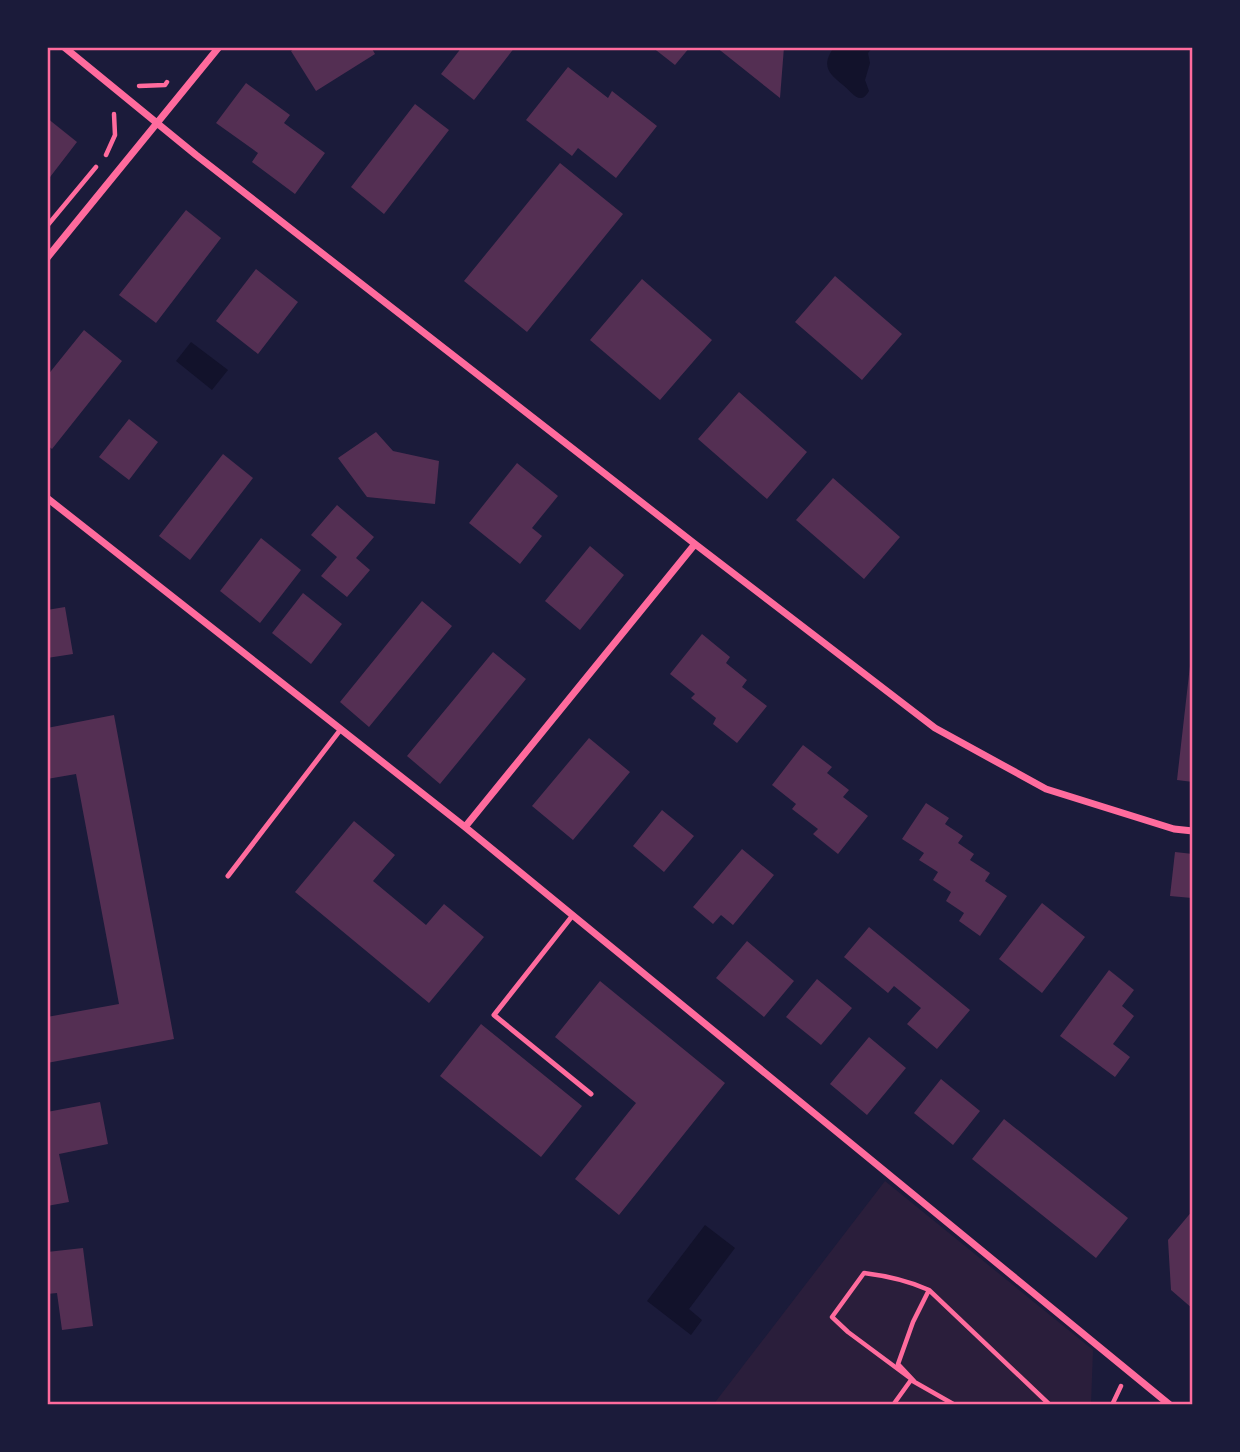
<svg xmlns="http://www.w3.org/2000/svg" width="1240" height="1452" font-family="'Fira Sans Condensed',sans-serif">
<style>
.green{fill:#2a1e3b}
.water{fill:#12122b}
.building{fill:#542f53}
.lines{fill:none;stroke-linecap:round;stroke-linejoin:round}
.path{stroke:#ff6b9d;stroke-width:4.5}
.service{stroke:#ff6b9d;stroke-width:5}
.minor{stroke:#ff6b9d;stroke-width:7}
.neatline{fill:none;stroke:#ff6b9d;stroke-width:2.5}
</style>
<rect width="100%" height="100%" fill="#1b1b3a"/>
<path class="green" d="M885,1181L1093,1350L1091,1405H713Z"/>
<path class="water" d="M834,47H873L868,53L870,63L865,80L869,91C860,107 852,92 843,85C828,73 821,66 834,47Z
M191,342L228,370L212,390L176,361Z
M705,1225L735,1248L689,1309L702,1320L691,1335L647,1301Z"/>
<path class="building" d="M297,47H371L375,54L316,91L291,51Z
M462,47H515L474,100L441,74Z
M652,47H690L675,65Z
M716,47H784L780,98Z
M568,67L608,98L612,91L657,126L616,178L578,148L572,156L526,120Z
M246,83L290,115L284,123L325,153L295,194L252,162L258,153L216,123Z
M415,104L449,130L384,214L351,187Z
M47,118L77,142L47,181Z
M560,163L623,214L527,332L464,281Z
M186,210L221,238L156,323L119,295Z
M256,269L298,302L258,354L216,321Z
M835,276L902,334L862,380L795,322Z
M642,279L712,340L660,400L590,340Z
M84,330L122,361L52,449L47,445V376Z
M739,392L807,452L767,499L698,439Z
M129,419L158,442L129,480L99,457Z
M376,432L393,451L439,461L435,504L367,497L338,458Z
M223,454L253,478L190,560L159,536Z
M517,463L558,496L532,528L542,536L520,564L469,523Z
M833,478L900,537L864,579L796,520Z
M337,505L374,537L356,558L370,570L347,597L321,576L337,557L311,535Z
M261,538L301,570L260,623L220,591Z
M590,546L624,575L580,630L545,601Z
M303,593L342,624L311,664L272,633Z
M422,601L452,626L369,727L340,702Z
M65,607L73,654L47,658V610Z
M702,634L730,657L726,663L747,680L742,687L767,706L737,743L713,724L716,718L691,698L695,694L670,674Z
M493,652L526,679L440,784L407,756Z
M1191,657H1193V782L1177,780Z
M114,715L174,1039L47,1063V1017L119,1004L76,774L47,779V728Z
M589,738L630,772L573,840L532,806Z
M803,745L832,767L827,773L849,790L843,797L868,816L838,854L813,834L818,829L792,809L796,804L772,785Z
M926,803L949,818L945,824L963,836L958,843L974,854L970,860L990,873L985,881L1007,896L980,936L959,921L964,913L946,901L951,892L933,880L938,872L919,860L924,853L902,839Z
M662,810L694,836L664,872L633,846Z
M354,821L395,855L373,881L426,925L444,904L484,937L429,1003L295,892Z
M742,849L774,875L733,925L721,915L713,924L693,907Z
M1175,852L1193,854L1192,898L1170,896Z
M1042,903L1085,937L1042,993L999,959Z
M869,927L970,1010L937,1049L907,1024L921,1008L894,986L888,993L844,957Z
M747,941L794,981L764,1017L716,978Z
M1109,970L1134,990L1122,1006L1134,1016L1113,1044L1130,1057L1115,1077L1060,1036Z
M817,979L852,1008L821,1045L786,1017Z
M600,981L725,1083L619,1215L575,1179L636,1103L555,1037Z
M481,1024L582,1106L541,1157L440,1076Z
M869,1037L906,1068L867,1115L830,1084Z
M941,1079L980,1111L953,1145L914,1113Z
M100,1102L108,1144L59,1154L69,1202L47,1206V1112Z
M1004,1119L1128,1218L1096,1258L972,1159Z
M1193,1210V1309L1171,1290L1168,1240Z
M83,1248L93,1326L62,1330L57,1293L47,1294V1252Z"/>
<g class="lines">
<path class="path" d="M139,86L165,85L167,82
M106,155L115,135L114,114
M47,226L96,167
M929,1290C907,1280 888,1276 864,1273L832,1317L848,1332L914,1381L898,1364L913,1322L929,1290L1050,1405
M893,1405L911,1380L955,1405
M1112,1405L1121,1386"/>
<path class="service" d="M228,876L341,729
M573,915L494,1015L591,1094"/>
<path class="minor" d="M64,47L196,155L695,544L935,728L1046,789L1174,829L1193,831
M47,258L219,47
M47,498L465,827L1170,1405
M465,827L695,544"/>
</g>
<rect width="1240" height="1452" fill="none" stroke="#1b1b3a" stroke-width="98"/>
<rect x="49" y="49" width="1142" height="1354" class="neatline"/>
</svg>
